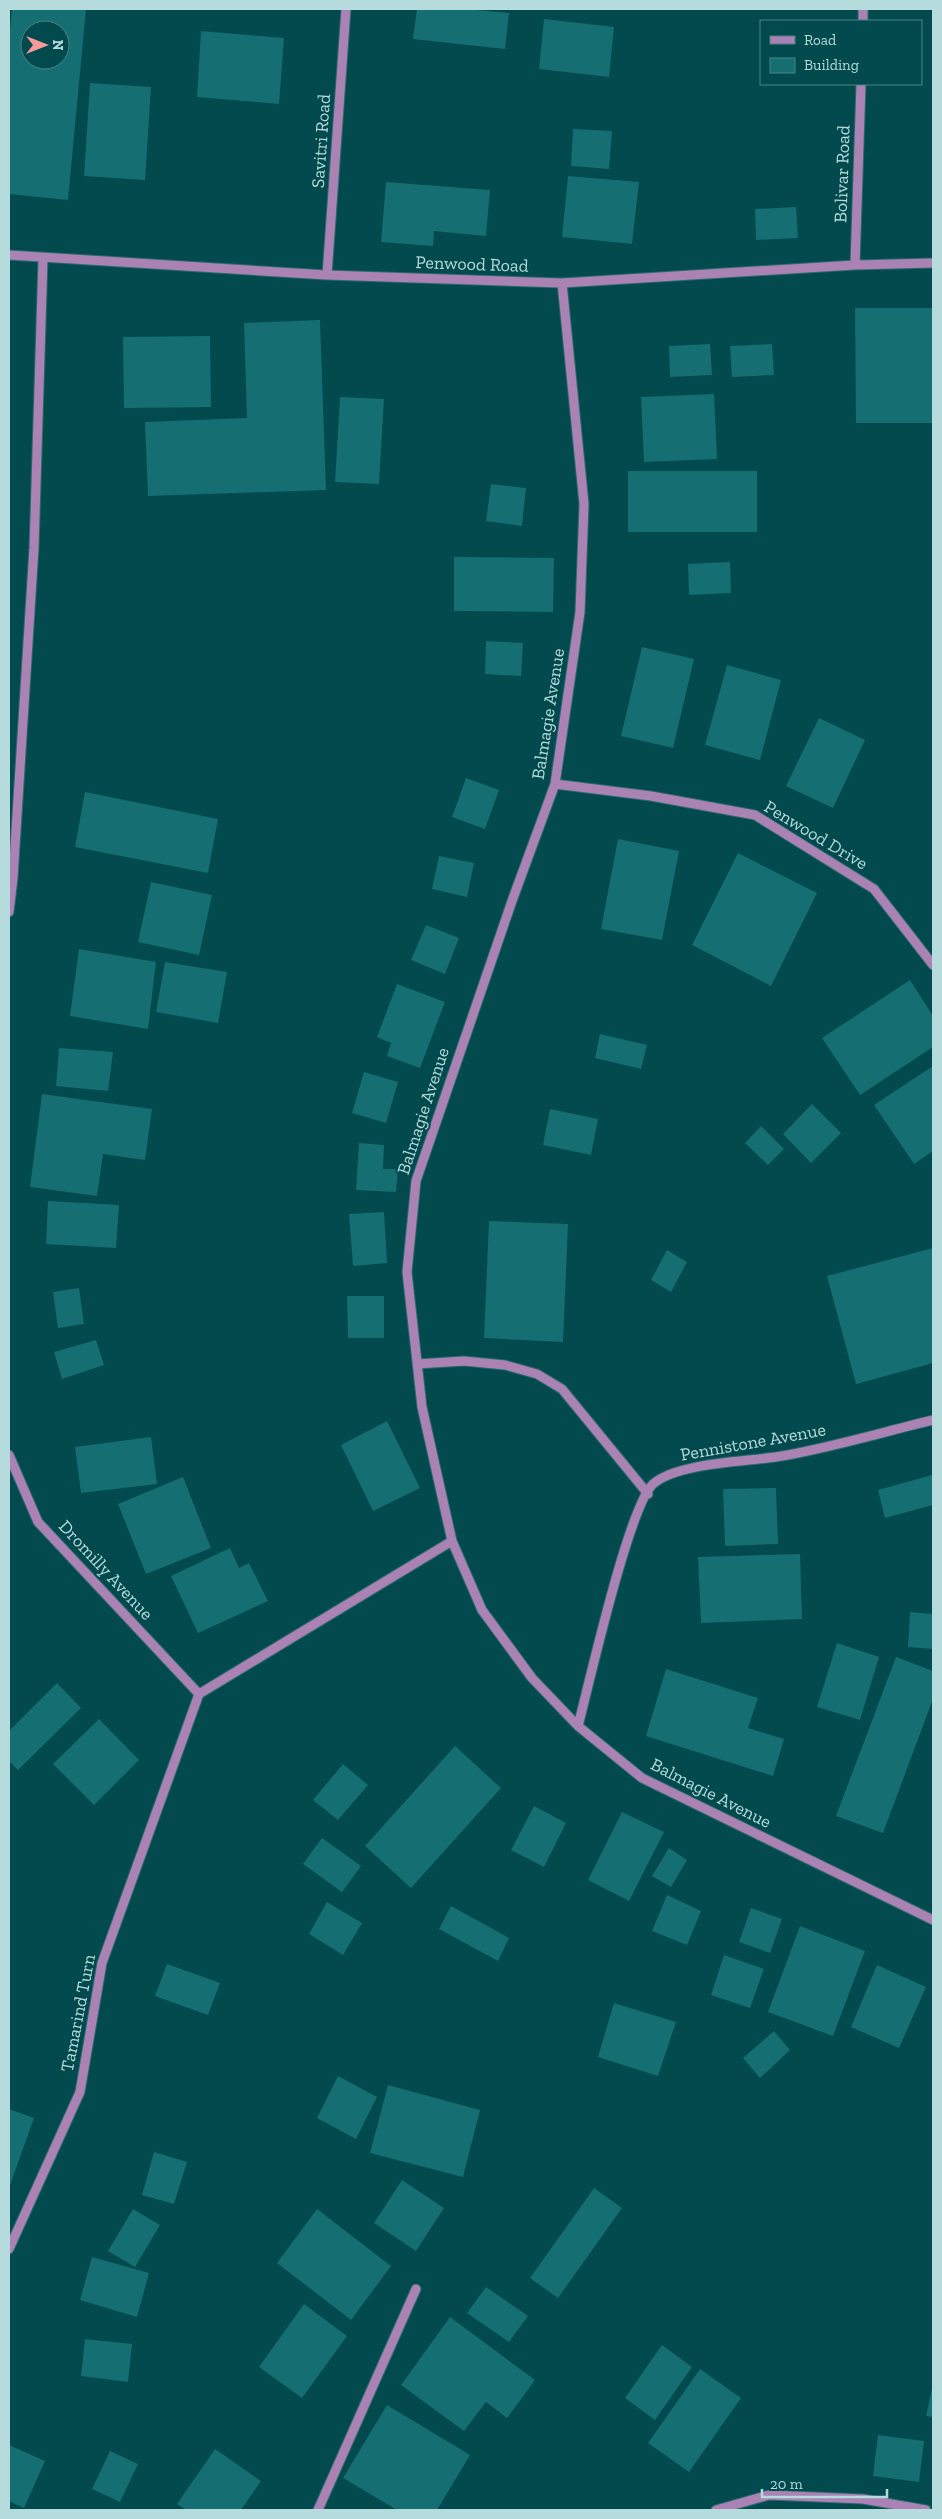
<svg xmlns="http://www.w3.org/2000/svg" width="942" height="2519" font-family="'Zilla Slab',serif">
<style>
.building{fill:#156e72;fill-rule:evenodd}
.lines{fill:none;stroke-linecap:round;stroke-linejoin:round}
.minor-casing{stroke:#2a6a6c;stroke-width:11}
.minor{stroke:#aa82b3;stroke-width:9}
.labels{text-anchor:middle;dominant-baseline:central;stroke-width:4;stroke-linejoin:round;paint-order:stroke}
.street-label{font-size:18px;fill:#b6dbdc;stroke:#024a4d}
</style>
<rect width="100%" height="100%" fill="#024a4d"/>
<path class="building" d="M12,9H86L68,200L9,194V43ZM30,30H60V60H30Z
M417,9H466L509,13L505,49L413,39Z
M544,19L614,27L609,77L539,69Z
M201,31L284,38L279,104L197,97Z
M90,83L151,87L145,180L84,176Z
M573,129L612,131L609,169L571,166Z
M568,176L639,182L632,244L562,237Z
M386,182L490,190L486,236L434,231L433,246L381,242Z
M796,207L798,238L756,240L755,209Z
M855,308H933V423H856Z
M320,320L326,490L148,496L145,422L247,418L244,323Z
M210,336L211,407L124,408L123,337Z
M710,344L712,375L670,377L669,346Z
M772,344L774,375L732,377L730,346Z
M714,394L717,459L644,462L641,397Z
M340,397L384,399L379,484L335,482Z
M628,471H757V532H628Z
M491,484L526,488L522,526L486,521Z
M454,557L554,558L553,612L454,611Z
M730,562L731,593L689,595L688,564Z
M486,641L523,643L521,676L485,674Z
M642,647L694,659L673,748L621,736Z
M727,665L781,680L760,760L705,745Z
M819,718L865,740L833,808L786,786Z
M466,778L499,790L485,829L452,817Z
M85,792L218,819L208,873L75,847Z
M618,839L679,851L662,940L601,929Z
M738,853L817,893L771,986L692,945Z
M439,856L474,863L467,897L432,889Z
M151,882L212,895L199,955L138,942Z
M426,925L459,938L445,974L411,960Z
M79,949L156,962L148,1029L70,1016Z
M165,962L227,972L218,1023L156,1012Z
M910,980L933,1016V1047L860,1095L822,1038Z
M397,984L445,1002L420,1068L387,1056L391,1043L377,1037Z
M600,1034L647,1045L641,1069L595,1058Z
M59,1048L113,1052L108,1091L56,1086Z
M933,1066V1151L914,1164L874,1105Z
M364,1072L398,1082L386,1123L352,1113Z
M42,1094L152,1109L145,1160L103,1154L97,1196L30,1187Z
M812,1104L841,1133L811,1163L783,1134Z
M550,1109L598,1119L591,1155L543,1145Z
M761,1126L784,1149L768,1165L745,1143Z
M359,1143L384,1145L383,1169H398L396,1192L356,1190Z
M48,1201L119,1205L116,1248L46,1244Z
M384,1212L387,1263L353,1266L349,1214Z
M489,1221L568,1224L563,1342L484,1338Z
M933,1248V1363L856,1384L827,1276Z
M667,1250L687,1262L671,1292L651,1280Z
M79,1288L84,1324L58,1328L53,1292Z
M347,1296H384V1338H348Z
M96,1340L104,1365L62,1379L54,1352Z
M387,1421L420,1488L373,1511L341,1445Z
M151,1437L157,1484L81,1493L75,1447Z
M932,1475L933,1505L885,1518L878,1490Z
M183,1477L211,1548L146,1574L118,1504Z
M776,1488L778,1544L725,1546L723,1489Z
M230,1548L239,1568L249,1563L268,1601L198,1633L171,1576Z
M800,1554L802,1619L701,1623L698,1557Z
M910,1612L933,1614V1649L908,1647Z
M837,1643L879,1657L860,1720L817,1707Z
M896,1657L933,1671V1699L883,1833L836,1816Z
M666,1669L758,1698L748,1728L784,1739L773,1776L646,1736Z
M57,1683L81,1708L18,1770L9,1761V1731Z
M99,1719L139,1760L94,1805L53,1764Z
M455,1746L501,1788L411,1888L365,1846Z
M343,1764L368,1785L338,1820L313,1800Z
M534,1806L566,1823L544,1867L511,1850Z
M622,1812L664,1832L629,1901L588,1880Z
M322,1838L361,1866L342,1892L303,1864Z
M669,1848L687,1860L671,1887L652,1876Z
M667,1895L701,1911L687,1945L652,1931Z
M327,1902L362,1923L343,1955L309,1934Z
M451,1906L509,1938L498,1961L439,1929Z
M751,1908L782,1919L770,1953L739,1942Z
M800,1926L865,1951L833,2036L768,2012Z
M724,1955L764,1969L750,2008L711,1995Z
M167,1964L220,1983L208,2015L155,1996Z
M877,1965L926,1987L899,2048L851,2027Z
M614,2003L676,2022L658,2076L598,2057Z
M774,2031L790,2050L760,2078L743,2058Z
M338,2076L377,2097L356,2139L317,2118Z
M388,2085L480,2110L463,2177L370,2153Z
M9,2109L34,2118L9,2188Z
M154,2152L187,2162L174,2204L142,2195Z
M402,2180L444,2208L416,2251L374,2223Z
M594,2188L622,2208L558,2298L530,2278Z
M133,2209L160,2225L135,2267L108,2251Z
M317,2209L391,2266L351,2320L277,2263Z
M92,2257L149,2273L137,2317L80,2300Z
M486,2287L528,2316L509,2342L467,2313Z
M304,2304L347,2336L302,2398L259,2367Z
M450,2317L535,2380L507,2418L486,2402L464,2431L401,2385Z
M85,2339L132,2344L128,2382L81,2376Z
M662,2345L692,2367L655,2420L625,2398Z
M700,2369L741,2398L689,2472L648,2443Z
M933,2384V2417L926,2416Z
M387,2405L470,2455L437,2510H397L343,2478Z
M878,2435L924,2441L919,2482L873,2476Z
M9,2445L45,2461L24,2508L9,2501Z
M215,2449L261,2481L241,2510H186L177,2504Z
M110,2451L138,2464L120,2502L92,2489Z"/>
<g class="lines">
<defs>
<path id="minor" d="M863,21V9
M9,255L327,275L562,283L855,265L933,263
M855,265L861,84
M327,275L346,9
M562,283L584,504L580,612L555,784L512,901L416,1181L407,1272L422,1407L452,1541L482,1610L532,1678L578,1726L642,1778L933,1920
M555,784L651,796L755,815L874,889L933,965
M9,912L13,878L34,548L43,259
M417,1364L464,1361L505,1365L537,1374L562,1389L648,1494
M9,1455L38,1522L199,1694
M199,1694L452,1541
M578,1726C589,1684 629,1506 653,1484C678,1462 748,1462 782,1456C833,1447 883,1432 933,1420
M9,2249L80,2092L102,1963L199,1694
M318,2510L416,2289
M716,2510L769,2495L863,2499L926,2510"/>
</defs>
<use href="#minor" class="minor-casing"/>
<use href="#minor" class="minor"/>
</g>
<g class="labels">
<g class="street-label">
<text transform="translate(321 141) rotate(-86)">Savitri Road</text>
<text transform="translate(842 174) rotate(-88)">Bolivar Road</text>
<text transform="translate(472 264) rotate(2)">Penwood Road</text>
<text transform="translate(548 714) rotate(-81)">Balmagie Avenue</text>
<text transform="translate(816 835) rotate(31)">Penwood Drive</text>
<text transform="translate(423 1111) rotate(-72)">Balmagie Avenue</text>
<text transform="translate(753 1442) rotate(-10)">Pennistone Avenue</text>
<text transform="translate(106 1570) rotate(47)">Dromilly Avenue</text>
<text transform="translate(711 1793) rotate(27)">Balmagie Avenue</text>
<text transform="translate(78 2013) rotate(-79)">Tamarind Turn</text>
</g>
</g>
<rect width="942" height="2519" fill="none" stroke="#b6dbdc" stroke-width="20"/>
<rect x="760" y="20" width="162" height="65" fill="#024a4d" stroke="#4a8486"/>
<rect x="770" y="36" width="25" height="8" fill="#aa82b3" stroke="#4a8486"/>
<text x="804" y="45" font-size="15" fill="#b6dbdc">Road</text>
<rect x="770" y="58" width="25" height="15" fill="#156e72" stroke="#4a8486"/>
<text x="804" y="70" font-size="15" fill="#b6dbdc">Building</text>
<g transform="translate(45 45) rotate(90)"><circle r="24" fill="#024a4d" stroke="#4a8486"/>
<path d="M0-4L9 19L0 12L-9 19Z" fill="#f59b9b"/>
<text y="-8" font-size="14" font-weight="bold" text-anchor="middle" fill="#b6dbdc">N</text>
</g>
<path d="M762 2489v8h125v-8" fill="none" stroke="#b6dbdc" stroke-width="2.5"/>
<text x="770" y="2489" font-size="15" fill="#b6dbdc" stroke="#024a4d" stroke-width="4" paint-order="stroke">20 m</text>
</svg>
